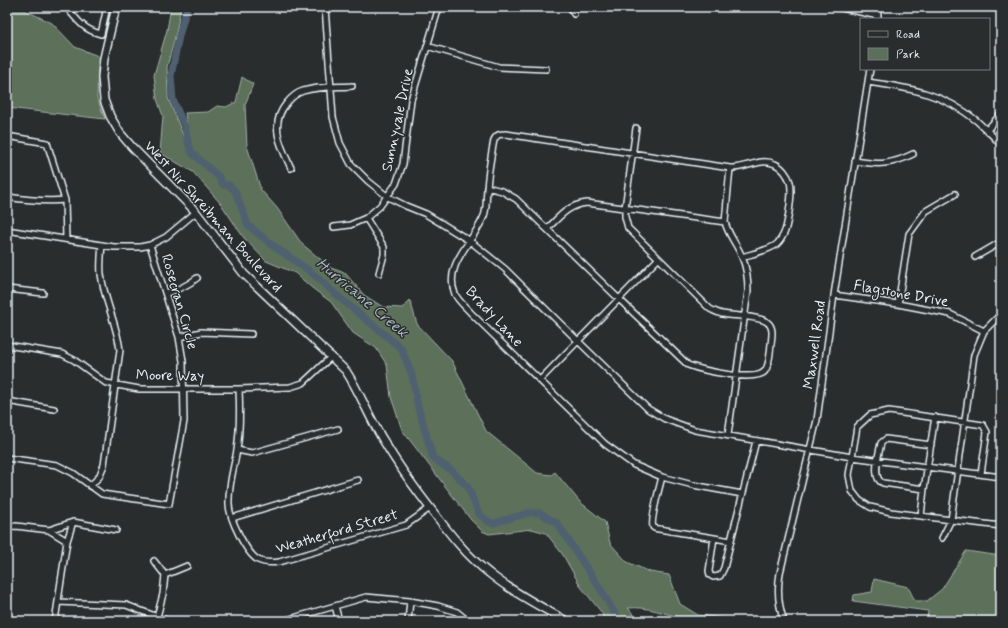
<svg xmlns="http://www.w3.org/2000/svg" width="1008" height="628" font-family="Mynerve,sans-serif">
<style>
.green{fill:#5b6f5a;stroke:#a2b0a9}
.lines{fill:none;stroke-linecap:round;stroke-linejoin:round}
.river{stroke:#4f6171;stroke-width:7}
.street-casing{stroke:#e8f1f8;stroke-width:8}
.secondary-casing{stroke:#e8f1f8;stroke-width:10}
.street{stroke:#2a2d2e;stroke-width:5}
.secondary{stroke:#2a2d2e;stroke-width:7}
.labels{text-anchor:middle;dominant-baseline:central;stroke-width:3;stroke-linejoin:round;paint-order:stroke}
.street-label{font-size:15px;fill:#e8f1f8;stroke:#2a2d2e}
.water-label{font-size:16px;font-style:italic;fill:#abb7c2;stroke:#2a2d2e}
</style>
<rect width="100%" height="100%" fill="#2a2d2e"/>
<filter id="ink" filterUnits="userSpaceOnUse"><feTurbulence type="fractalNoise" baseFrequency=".025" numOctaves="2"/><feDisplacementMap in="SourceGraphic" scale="8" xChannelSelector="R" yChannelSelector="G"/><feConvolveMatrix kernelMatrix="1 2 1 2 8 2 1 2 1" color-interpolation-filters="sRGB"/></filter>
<g filter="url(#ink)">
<path class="green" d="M7,7L22,9L52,23L75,47L98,56L97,98L105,119L7,108Z
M171,7H181L176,33L167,67L168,98L183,135L188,132L185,113L208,112L217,106L226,107L236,102L242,77L253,84L245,105L247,146L261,190L277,208L302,244L331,268L345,273L364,295L383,307L402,308L410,300L417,324L452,361L486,431L537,473L551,475L555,472L580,502L605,522L610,543L627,562L650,572L669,575L680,604L698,615L749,621C727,621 705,622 683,618C664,614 649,606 628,608L639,621H604L602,613L581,587L563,555L546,533L532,529L489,534L482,531L471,520L402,430L391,397L387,365L376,348L353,333L331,302L312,288L295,273L266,261L244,238L221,204L193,172L160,153L163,116L157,99L154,75L167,30Z
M966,551L1001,556V621H927L928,611L853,601L854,595L872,592L874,579L908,587L915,601H927L942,589Z"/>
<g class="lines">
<path class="river" d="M187,7L179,36L171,76L173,100L185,127L188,142L192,153L219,177L223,185H229L235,191L248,225L272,245L311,272L340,298L401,348L412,375L418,407L433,458L452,471L468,487L479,514L489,522L494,523L528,513H540L557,523L601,590L619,621"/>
<defs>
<path id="street" d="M68,7V9C78,21 84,30 101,34L107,7
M325,7L333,117L340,143L351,164L368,181L388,197L406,206L426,214L470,241L505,269L578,341L619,299L516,199L502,191L487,187
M570,7L574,14
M838,7L878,16
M877,18L879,7
M427,46L499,67L546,69
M868,82C910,88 943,93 977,121C985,129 994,136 1001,145
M636,128L625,208V217L628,228L710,309C714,311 718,313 722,314C732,316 759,316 767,322C774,327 772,336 771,344C770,352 770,364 765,371C756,383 701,370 688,365L619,299L658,259
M987,130L1001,114
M7,136L47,143L65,200L66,239
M855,161C878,165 891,165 913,154
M291,168C281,147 269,125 286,104C290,99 296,93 303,91C319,86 336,87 352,86
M7,197C27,200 45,202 65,200
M366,218L384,247V255L379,273
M334,227L350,225L366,218L380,206L396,184L403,164L411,100L439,7
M547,229C560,216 568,205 587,203L725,222
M7,230L114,247H140L150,245L166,237L196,212
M742,257C751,254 770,250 777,244C780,241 783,236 785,231C788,222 793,191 790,182C788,175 782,167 775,164C760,157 746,169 730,168L506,134C500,134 497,134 494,140C491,156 488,173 487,189C486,197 487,209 484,216C474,242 443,264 455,294C458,301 466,307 471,313L605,444L634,465L662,477C660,485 650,521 653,527C655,529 656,529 659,529L714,538L709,571L710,575L713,577L720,576L724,568L756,441
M975,257L1001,242
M7,289L43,293
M166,293C178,290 187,286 197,278
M834,295L898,304L950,314L984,331
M898,304L909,234L926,211L955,194
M179,337L201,332L251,334
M7,345L62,354L74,360L106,383L139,389H239L290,387L303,383L332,356
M540,380L578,341L648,409L665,419L695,430L852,457L1001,477
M239,389C240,410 240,430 237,450C234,468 228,486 229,504C229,518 246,553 258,560C264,563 272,563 279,562L406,525L430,508
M7,401L54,409
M728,435L748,291C748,279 747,268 742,257C737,244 728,235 725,222L730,168
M931,445L886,439L881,443C879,453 871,479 883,483L924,489C928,465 931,441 935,417
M237,450L252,453L338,429
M7,458L57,465L73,473L102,494L169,504L184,421L183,361L179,337L150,245
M981,474L987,432L983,425L889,411L870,415L857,427L849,475L852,491L859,500L870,507L891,512L951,520L974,355L984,331L1001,314
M662,477L693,485L742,494
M90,486L99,477L104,465L120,350C117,324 104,300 101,274C100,264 101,255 102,245
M921,516L924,489
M232,518L358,480
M7,527L16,526L49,530L73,522L116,530
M49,530L67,541
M714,538L731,541
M942,538L951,520L1001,526
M154,561L165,575L163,594L157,617
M165,575L187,566
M58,602L126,605L168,621
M335,606L339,621
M55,621L67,541L73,522
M283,621L366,597L410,601L438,606L457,612L468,621
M408,621L410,601
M784,621C778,605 777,590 780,573L817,420L834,295L870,69"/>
<path id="secondary" d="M116,7L104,58L102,77L104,100L110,116L120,133L132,147L196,212L244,274L346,371C361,394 370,420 385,443C399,467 416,490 434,513C450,534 467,556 489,573C512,592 540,606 566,621"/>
</defs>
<use href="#street" class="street-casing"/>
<use href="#secondary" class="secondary-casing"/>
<use href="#street" class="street"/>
<use href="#secondary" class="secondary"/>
</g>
</g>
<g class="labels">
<g class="street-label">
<text transform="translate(398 120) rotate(-78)">Sunnyvale Drive</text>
<text transform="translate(213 217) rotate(48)">West Nir Shreibman Boulevard</text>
<text transform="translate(901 294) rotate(10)">Flagstone Drive</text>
<text transform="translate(179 302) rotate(74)">Rosecran Circle</text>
<text transform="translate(494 317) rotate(47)">Brady Lane</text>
<text transform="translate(815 345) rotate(-82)">Maxwell Road</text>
<text transform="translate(170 376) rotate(1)">Moore Way</text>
<text transform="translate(337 532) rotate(-16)">Weatherford Street</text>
</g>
<g class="water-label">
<text transform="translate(362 298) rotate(40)">Hurricane Creek</text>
</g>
</g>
<rect width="1008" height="628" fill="none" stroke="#2a2d2e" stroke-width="24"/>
<rect x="12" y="12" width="984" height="604" fill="none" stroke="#e8f1f8" stroke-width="1.5" filter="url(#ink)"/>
<rect x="860" y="18" width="130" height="52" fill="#2a2d2e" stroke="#767b7f"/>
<rect x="868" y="31" width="20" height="6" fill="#2a2d2e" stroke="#767b7f"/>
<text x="896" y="38" font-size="12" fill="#e8f1f8">Road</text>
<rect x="868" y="48" width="20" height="12" fill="#5b6f5a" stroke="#767b7f"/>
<text x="896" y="58" font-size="12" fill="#e8f1f8">Park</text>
</svg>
